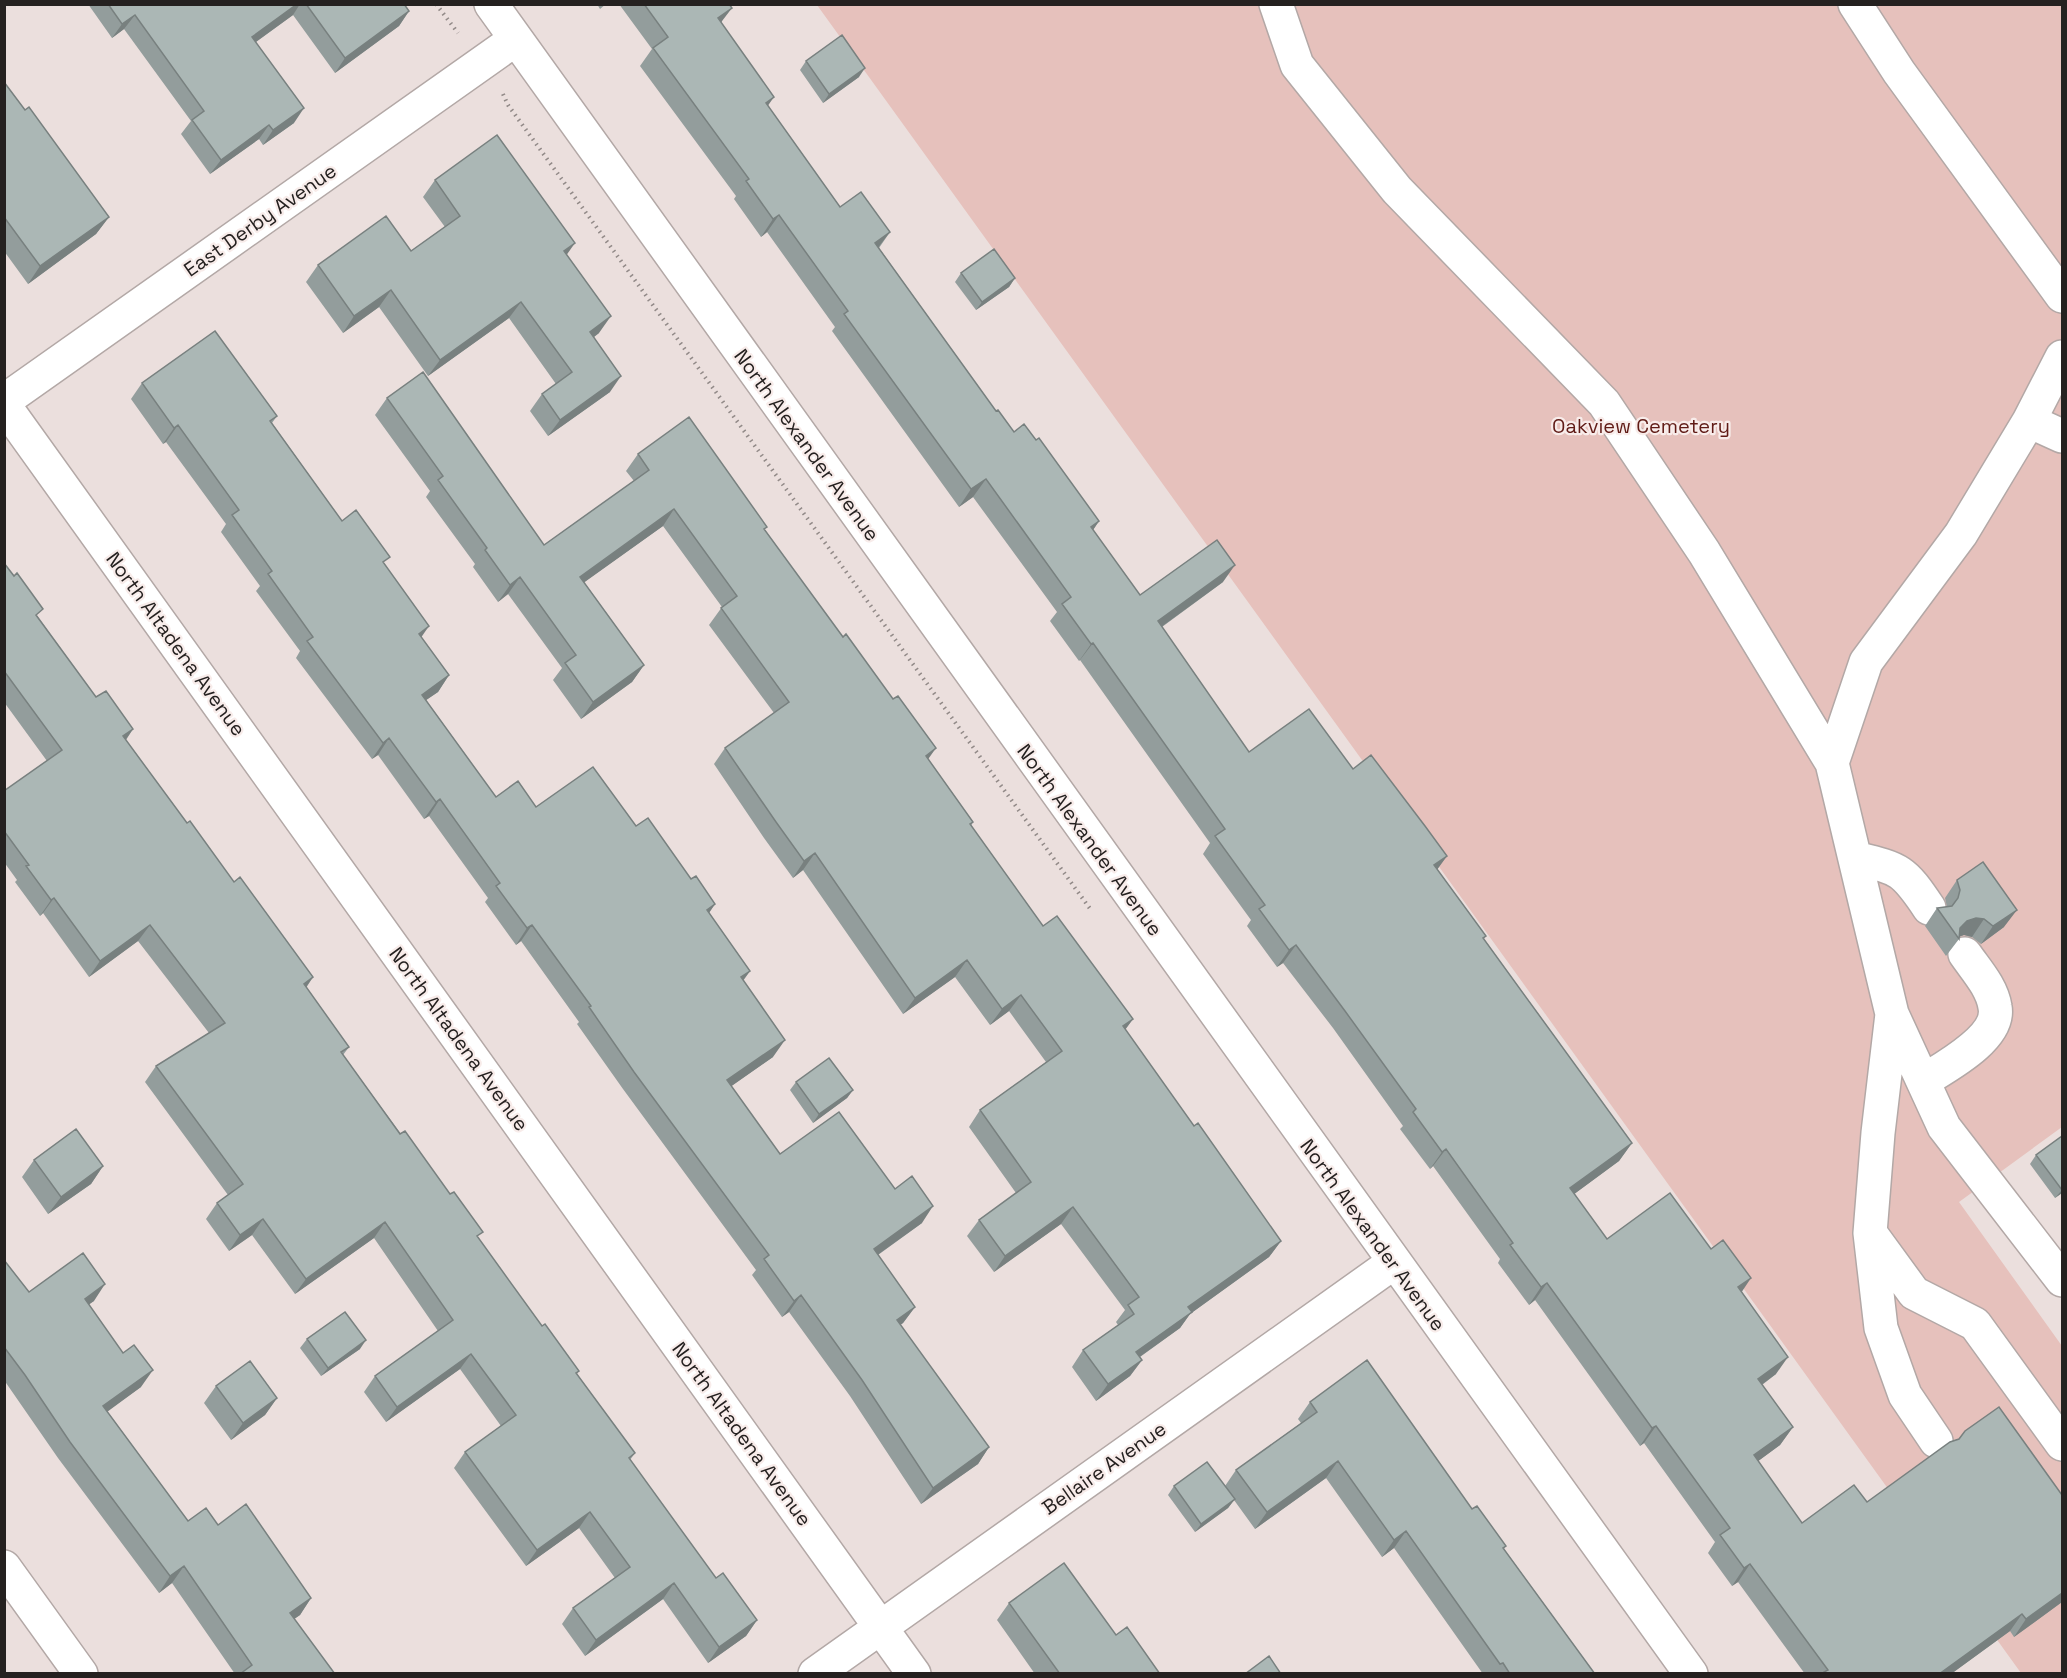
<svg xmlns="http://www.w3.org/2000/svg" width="2067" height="1678" font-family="'Space Grotesk',sans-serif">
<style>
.green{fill:#e6c1bc}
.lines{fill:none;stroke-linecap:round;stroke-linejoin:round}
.minor-casing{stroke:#b3a8a6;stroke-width:36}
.path{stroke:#928a88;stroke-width:4;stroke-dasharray:1.5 4.5;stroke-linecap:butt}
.minor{stroke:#fff;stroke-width:33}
.wall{fill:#939d9c}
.shaded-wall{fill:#78807f}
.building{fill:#abb7b5;stroke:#78807f;stroke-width:1.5}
.labels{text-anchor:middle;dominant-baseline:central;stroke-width:4.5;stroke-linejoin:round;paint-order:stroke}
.street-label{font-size:20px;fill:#252120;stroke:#f8ecea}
.park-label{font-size:20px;fill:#601b16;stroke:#f8ecea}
</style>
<rect width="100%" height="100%" fill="#ebdfdd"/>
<path class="green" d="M817,5H2062V1127L1959,1202L2062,1346V1673H2021Z"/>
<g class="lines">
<defs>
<path id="minor" d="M491,4L1691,1674
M1276,4L1297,65L1397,190L1604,403L1704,552L1832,763
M1855,4L1899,72L2062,296
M2062,357L2029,421L1961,534L1866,662L1832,763L1892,1014L1944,1127L2062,1280
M4,401L516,39
M4,405L914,1674
M2029,421L2062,436
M1855,858C1900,869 1903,869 1929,908
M1892,1014L1878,1133L1870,1233L1881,1328L1905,1395L1936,1441
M1923,1081C1945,1067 2001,1038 1995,1007C1992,987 1976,970 1965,954
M1871,1234L1914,1293L1975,1324L2062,1444
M4,1567L81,1674
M815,1674L1393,1263"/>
</defs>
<use href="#minor" class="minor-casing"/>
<path class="path" d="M436,4L458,33
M503,94L508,105L1091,910"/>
<use href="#minor" class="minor"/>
</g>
<path class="wall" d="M88,4H404L409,11L399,26L335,73L293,15L256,42L294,123L263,145L259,139L210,174L181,134L191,121L124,29L112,38Z
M597,4H606L600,9Z
M619,4H729L721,23L768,106L840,207L890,232L879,248L996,411L1014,432L1099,521L1093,530L1140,595L1223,582L1162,627L1249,752L1353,769L1447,856L1437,869L1486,936L1484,939L1632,1143L1619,1161L1574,1194L1607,1239L1741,1292L1776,1374L1762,1385L1793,1427L1780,1445L1758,1461L1802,1523L1867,1502L2062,1602L2014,1637L2010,1631L1951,1674H1805L1738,1582L1732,1586L1708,1553L1715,1542L1644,1443L1640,1446L1535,1300L1529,1305L1498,1263L1500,1259L1433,1166L1430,1169L1400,1129L1403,1126L1333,1028L1283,963L1277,967L1247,926L1251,920L1203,854L1210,843L1080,660L1079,661L1050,621L1057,612L973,497L959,507L832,331L835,327L767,232L761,237L734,199L736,196L640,66L652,49Z
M806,61L859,77L823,103L800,70Z
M4,82L25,110L109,217L96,234L28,284L4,251Z
M435,180L566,255L599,333L594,337L610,392L548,436L530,411L542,394L556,384L509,318L428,376L379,307L343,333L306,282L318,265L411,251L445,227L423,197Z
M961,273L1015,278L1009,287L976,310L955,282Z
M142,383L277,416L272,423L342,521L385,565L421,637L449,675L438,692L426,700L496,797L536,807L636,826L715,904L709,913L750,971L743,981L773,1057L731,1086L780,1154L895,1189L922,1223L878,1255L915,1307L903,1323L900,1325L989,1447L978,1464L921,1504L850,1396L789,1312L782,1317L752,1275L756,1270L623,1089L577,1024L579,1022L521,941L516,945L485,902L488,898L429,816L424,819L378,755L372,759L296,658L300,651L256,591L260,586L221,532L226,524L166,442L163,444L131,399Z
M387,398L544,545L634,481L626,471L638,454L765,530L973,822L971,826L1043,926L1133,1019L1125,1030L1194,1126L1281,1241L1269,1257L1190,1314L1180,1328L1140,1357L1142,1360L1130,1376L1096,1401L1072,1367L1083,1350L1118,1325L1116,1322L1125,1310L1061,1224L994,1272L967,1236L979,1220L1016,1193L969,1127L980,1110L1046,1062L1009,1011L990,1025L955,977L903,1014L803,870L793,878L764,838L714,764L725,748L774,713L709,625L722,607L663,526L584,582L644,665L632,682L581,719L553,680L562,668L508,594L498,602L473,567L475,564L426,497L430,491L375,415Z
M4,563L38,617L96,697L133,729L126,740L187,823L234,882L313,977L306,988L349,1047L343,1055L542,1326L579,1371L577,1374L635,1453L630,1460L716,1578L757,1620L746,1636L708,1663L663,1599L585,1656L562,1624L573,1608L615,1578L579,1528L526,1566L454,1468L465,1452L501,1426L460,1369L386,1422L364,1392L375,1376L438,1331L374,1238L295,1294L252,1235L229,1251L206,1219L217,1203L228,1195L145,1082L156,1066L209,1033L138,941L89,977L43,913L40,916L15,882L17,880L4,862V791L47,761L4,702Z
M1957,880L2004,927L1981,944L1972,937L1964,935L1959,937V939L1946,956L1925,926L1937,908L1947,907L1945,898Z
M796,1082L853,1090L847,1098L813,1123L790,1090Z
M2062,1136V1193L2055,1198L2030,1164L2036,1155Z
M34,1160L103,1166L91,1184L48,1214L22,1177Z
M4,1260L29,1292L94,1301L88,1304L141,1387L107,1411L188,1521L218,1525L311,1598L300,1615L294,1619L335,1674H235L172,1583L159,1593L58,1458L4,1380Z
M307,1339L360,1349L321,1376L300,1348Z
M216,1386L277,1398L265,1415L231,1440L204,1403Z
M1310,1402L1472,1509L1506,1546L1504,1549L1595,1674H1483L1394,1548L1382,1557L1326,1478L1255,1529L1234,1500L1228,1508L1195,1532L1168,1495L1174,1486H1225L1236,1470L1301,1423L1298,1419Z
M1009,1603L1116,1635L1160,1674H1035L997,1620Z"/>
<path class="shaded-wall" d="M297,4H300L293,15L242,52L252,37Z
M732,8L719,25L718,18Z
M409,11L399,26L335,73L345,58Z
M135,15L124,29L112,38L122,24Z
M865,68L859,77L823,103L829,94Z
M774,97L762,114L766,103Z
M304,108L294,123L263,145L273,130Z
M269,125L259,139L210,174L221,160Z
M779,215L767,232L761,237L773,219Z
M109,217L96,234L28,284L40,266Z
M890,232L877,249L875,243Z
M575,243L563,260L564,251Z
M1015,278L1009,287L976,310L982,302Z
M391,290L379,307L343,333L354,316Z
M521,302L509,318L428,376L440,360Z
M611,316L599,333L578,349L590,332Z
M621,376L610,392L548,436L560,420Z
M178,425L166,442L163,444L174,428Z
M986,479L973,497L959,507L971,489Z
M674,509L663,526L568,594L580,577Z
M1099,521L1087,539L1091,527Z
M1235,565L1223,582L1146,638L1158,621Z
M520,577L508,594L498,602L510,585Z
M429,626L418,642L419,634Z
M1093,643L1080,660L1079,661L1091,644Z
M644,665L632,682L581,719L593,702Z
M449,675L438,692L410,711L422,695Z
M133,729L122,745L123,736Z
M389,738L378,755L372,759L383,743Z
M936,748L924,765L926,756Z
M440,799L429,816L424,819L436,802Z
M815,853L803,870L793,878L804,861Z
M1447,856L1434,874V865Z
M54,898L43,913L40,916L51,900Z
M715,904L704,920L707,910Z
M2017,910L2004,927L1981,944L1993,926Z
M1976,918L1984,919L1972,937L1964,935L1958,937L1960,928L1967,921Z
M150,925L138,941L89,977L100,961Z
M532,925L521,941L516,945L527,928Z
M1296,945L1283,963L1277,967L1289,950Z
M967,960L955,977L903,1014L915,998Z
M750,971L738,987L741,977Z
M313,977L302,993L304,984Z
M1021,995L1009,1011L990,1025L1002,1009Z
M1133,1019L1121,1035L1123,1026Z
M785,1040L773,1057L716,1097L727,1080Z
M853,1090L847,1098L813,1123L819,1114Z
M1632,1143L1619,1161L1558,1206L1570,1188Z
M1446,1149L1433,1166L1430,1169L1442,1152Z
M103,1166L91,1184L48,1214L61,1197Z
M2062,1189V1193L2055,1198L2062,1190Z
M933,1206L922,1223L862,1266L874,1249Z
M1073,1207L1061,1224L994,1272L1005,1256Z
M263,1219L252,1235L229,1251L240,1235Z
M385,1222L374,1238L295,1294L306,1279Z
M1281,1241L1269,1257L1190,1314L1180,1328L1124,1368L1136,1352L1188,1307Z
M1751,1278L1739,1296L1738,1287Z
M1547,1283L1535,1300L1529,1305L1541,1287Z
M105,1284L94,1301L73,1316L85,1299Z
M801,1295L789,1312L782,1317L794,1301Z
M915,1307L903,1323L885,1336L897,1320Z
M366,1340L360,1349L321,1376L328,1368Z
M471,1354L460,1369L386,1422L397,1407Z
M1788,1357L1776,1374L1745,1397L1758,1379Z
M1142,1360L1130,1376L1096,1401L1108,1384Z
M153,1370L141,1387L92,1423L103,1406Z
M277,1398L265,1415L231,1440L243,1423Z
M1656,1426L1644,1443L1640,1446L1652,1428Z
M1793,1427L1780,1445L1742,1473L1754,1455Z
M989,1447L978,1464L921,1504L933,1488Z
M1338,1461L1326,1478L1255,1529L1267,1512Z
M1235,1499L1228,1508L1195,1532L1201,1524Z
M590,1512L579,1528L526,1566L537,1550Z
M1406,1531L1394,1548L1382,1557L1394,1540Z
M1750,1564L1738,1582L1732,1586L1744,1568Z
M184,1566L172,1583L159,1593L170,1576Z
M674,1583L663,1599L585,1656L596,1640Z
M2062,1593V1602L2014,1637L2026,1619Z
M311,1598L300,1615L278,1630L290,1613Z
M2022,1614L2010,1631L1951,1674H1939Z
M757,1620L746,1636L708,1663L719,1647Z"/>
<path class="building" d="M108,4H297L252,37L304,108L273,130L269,125L221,160L192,120L204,111L135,15L122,24Z
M306,4H404L409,11L345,58Z
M644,4H729L732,8L718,18L774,97L766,103L840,207L861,192L890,232L875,243L996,411L998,410L1014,432L1024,424L1036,440L1039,438L1099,521L1091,527L1140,595L1217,540L1235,565L1158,621L1249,752L1309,709L1353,769L1371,755L1425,826L1447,856L1434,865L1486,936L1483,938L1632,1143L1570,1188L1607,1239L1670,1193L1711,1249L1723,1240L1751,1278L1738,1287L1788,1357L1758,1379L1793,1427L1754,1455L1802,1523L1854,1485L1867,1502L1950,1442L1959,1439L1965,1431L1999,1407L2062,1495V1593L2026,1619L2022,1614L1939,1674H1825L1824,1672L1828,1670L1750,1564L1744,1568L1720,1535L1730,1528L1656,1426L1652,1428L1547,1283L1541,1287L1510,1245L1513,1243L1446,1149L1442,1152L1413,1112L1416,1109L1345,1011L1296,945L1289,950L1259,909L1265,905L1215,836L1225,829L1093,643L1091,644L1062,604L1071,597L986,479L971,489L844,314L848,311L779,215L773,219L746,181L749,179L653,48L668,37Z
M842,35L865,68L829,94L806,61Z
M4,82L25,110L29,107L109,217L40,266L4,217Z
M497,135L575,243L564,251L611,316L590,332L621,376L560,420L542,394L572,372L521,302L440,360L391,290L354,316L318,265L386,216L411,251L460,216L435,180Z
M994,249L1015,278L982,302L961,273Z
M215,331L277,416L270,421L342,521L356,510L390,557L383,562L429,626L419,634L449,675L422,695L496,797L518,781L536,807L593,767L636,826L648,818L691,879L696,876L715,904L707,910L750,971L741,977L785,1040L727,1080L780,1154L839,1112L895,1189L912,1176L933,1206L874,1249L915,1307L897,1320L989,1447L933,1488L862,1380L801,1295L794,1301L764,1259L769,1255L634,1072L589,1007L591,1006L532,925L527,928L496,886L500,883L440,799L436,802L389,738L383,743L307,641L313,637L268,574L272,571L232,515L239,510L178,425L174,428L142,383Z
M423,372L544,545L649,470L638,454L689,417L767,527L764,529L843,637L846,634L893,699L898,696L936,748L926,756L973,822L970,824L1043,926L1057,916L1133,1019L1123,1026L1194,1126L1198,1123L1281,1241L1188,1307L1192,1312L1136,1352L1142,1360L1108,1384L1083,1350L1134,1314L1128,1305L1139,1297L1073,1207L1005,1256L979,1220L1031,1182L980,1110L1062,1051L1021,995L1002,1009L967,960L915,998L815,853L804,861L776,822L725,748L789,702L721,608L737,596L674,509L580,577L644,665L593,702L565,663L576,655L520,577L510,585L485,550L487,548L438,480L443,476L387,398Z
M4,563L14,576L17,573L43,609L36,615L96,697L106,691L133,729L123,736L187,823L190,821L234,882L240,877L313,977L304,984L349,1047L341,1052L400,1134L405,1131L450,1194L454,1192L483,1232L477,1236L542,1326L545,1324L579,1371L576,1373L635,1453L629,1458L716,1578L723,1573L757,1620L719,1647L674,1583L596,1640L573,1608L630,1567L590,1512L537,1550L465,1452L516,1415L471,1354L397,1407L375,1376L453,1320L385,1222L306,1279L263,1219L240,1235L217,1203L243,1184L156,1066L225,1023L150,925L100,961L54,898L51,900L26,866L29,865L4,831V791L62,750L4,671Z
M1983,862L2017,910L1993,926L1984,919L1976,918L1967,921L1960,928L1959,939L1937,908L1952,906L1958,898L1960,890L1957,880Z
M829,1058L853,1090L819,1114L796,1082Z
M76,1129L103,1166L61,1197L34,1160Z
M2062,1136V1190L2036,1155Z
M83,1253L105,1284L85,1299L123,1353L134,1345L153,1370L103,1406L188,1521L206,1508L218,1525L246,1504L311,1598L290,1613L335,1674H240L252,1665L184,1566L170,1576L70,1442L25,1375L4,1347V1260L29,1292Z
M345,1312L366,1340L328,1368L307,1339Z
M1367,1360L1472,1509L1477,1506L1506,1546L1503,1548L1595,1674H1510L1503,1663L1500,1664L1406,1531L1394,1540L1338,1461L1267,1512L1236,1470L1317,1412L1310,1402Z
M250,1361L277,1398L243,1423L216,1386Z
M1207,1462L1235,1499L1201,1524L1174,1486Z
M1064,1563L1116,1635L1127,1627L1160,1674H1060L1009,1603Z
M1269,1656L1281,1674H1245Z"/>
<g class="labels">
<g class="street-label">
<text transform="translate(260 220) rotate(-35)">East Derby Avenue</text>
<text transform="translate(807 445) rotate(54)">North Alexander Avenue</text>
<text transform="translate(176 644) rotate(54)">North Altadena Avenue</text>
<text transform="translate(1090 840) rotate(54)">North Alexander Avenue</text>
<text transform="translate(459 1039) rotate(54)">North Altadena Avenue</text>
<text transform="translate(1373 1235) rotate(54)">North Alexander Avenue</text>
<text transform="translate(742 1434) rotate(54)">North Altadena Avenue</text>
<text transform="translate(1104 1468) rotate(-35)">Bellaire Avenue</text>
</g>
<g class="park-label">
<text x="1641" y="426">Oakview Cemetery</text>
</g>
</g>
<rect width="2067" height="1678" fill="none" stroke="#252120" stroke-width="12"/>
</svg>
